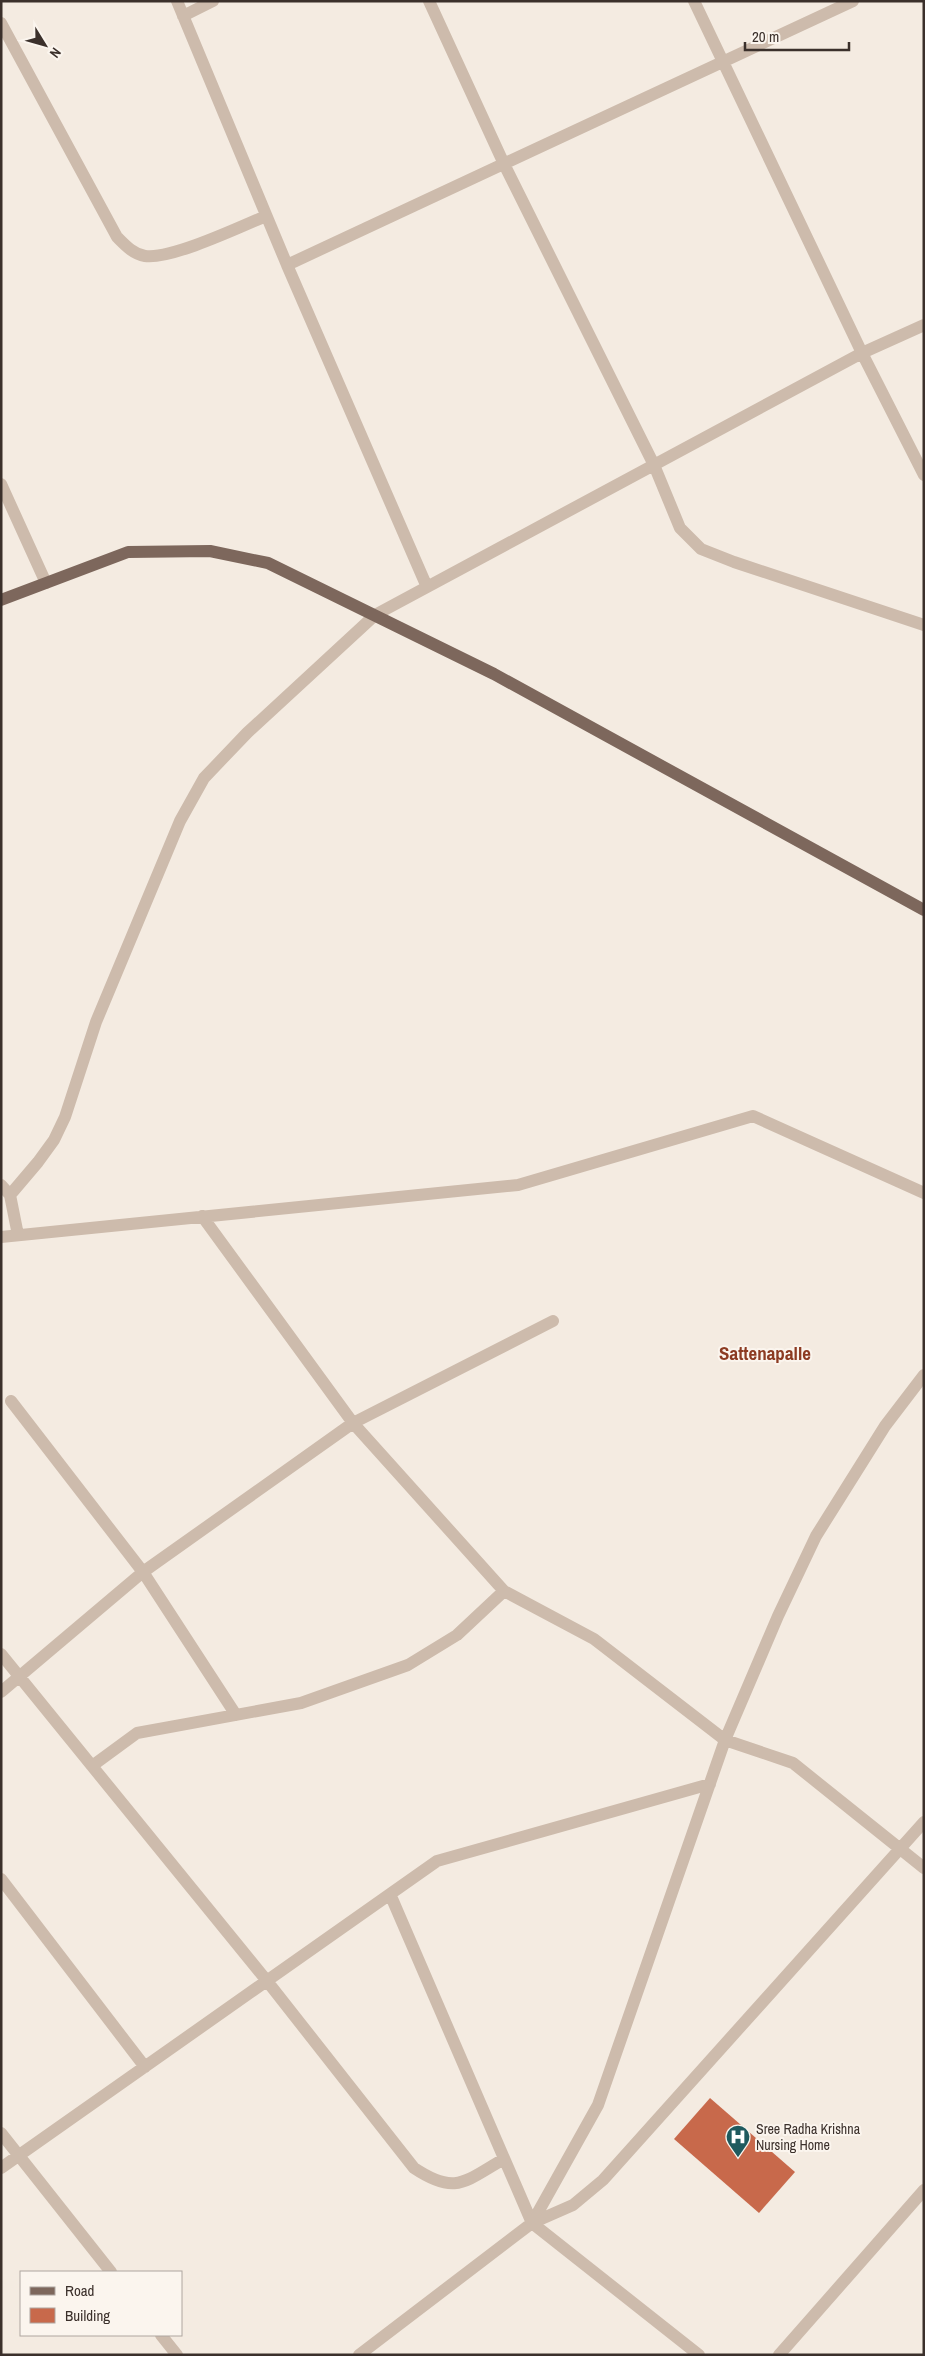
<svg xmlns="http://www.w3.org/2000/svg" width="925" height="2356" font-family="'Archivo Narrow',sans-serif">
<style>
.building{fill:#c8694b}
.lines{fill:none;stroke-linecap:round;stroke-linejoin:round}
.minor{stroke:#cdbbac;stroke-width:12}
.major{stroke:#7d675c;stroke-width:12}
.labels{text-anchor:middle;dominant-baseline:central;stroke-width:4;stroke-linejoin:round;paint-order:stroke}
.poi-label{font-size:14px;fill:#3b302b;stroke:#fbf5ee;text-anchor:start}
.district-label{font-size:19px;font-weight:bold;fill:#8c3b22;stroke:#fbf5ee}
</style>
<rect width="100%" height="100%" fill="#f4ebe1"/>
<path class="building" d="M710,2098L795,2172L759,2213L674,2139Z"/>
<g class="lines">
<path class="minor" d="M177,1L287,265
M429,1L504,164L654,465L680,528L701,549L734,562L924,625
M694,1L862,353L924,475
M183,16L213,1
M1,23L117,237C125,245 133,254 145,256C170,260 240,227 266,216
M1,484L46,583
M427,587L287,265L853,1
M1,1185L10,1195
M202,1216L353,1423L143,1572L236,1715
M18,1235L10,1195L38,1162L54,1140L65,1117L96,1022L180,821L204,778L247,733L375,615L862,353L924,325
M1,1237L518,1185L753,1116L924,1193
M553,1321L353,1423L504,1591L594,1639L725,1740L793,1763L924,1868
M504,1591L457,1635L408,1665L301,1703L137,1733L92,1766L267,1981L414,2168C456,2196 465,2181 504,2159
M1,1654L92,1766
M1,1692L143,1572L11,1401
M1,1879L145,2067
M390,1894L532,2223L699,2355
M1,2133L111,2272
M1,2168L437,1861L710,1784
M532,2223L598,2105L725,1740L778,1616L816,1536L885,1426L924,1375
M161,2335L177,2355
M359,2355L532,2223L573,2205L603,2180L924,1822
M779,2355L924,2190"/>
<path class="major" d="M1,600L128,552L210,551L268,563L494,674L924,910"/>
</g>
<defs>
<symbol id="hospital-pin" viewBox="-11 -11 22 30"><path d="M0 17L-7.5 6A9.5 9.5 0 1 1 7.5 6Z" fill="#1f5a5e" stroke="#fbf5ee"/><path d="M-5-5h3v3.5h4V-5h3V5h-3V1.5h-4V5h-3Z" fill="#fff"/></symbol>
</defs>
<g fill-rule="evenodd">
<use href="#hospital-pin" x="724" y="2123" width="28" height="38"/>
</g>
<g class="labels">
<g class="poi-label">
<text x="756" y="2129">Sree Radha Krishna<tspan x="756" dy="16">Nursing Home</tspan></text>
</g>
<g class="district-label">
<text x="765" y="1353">Sattenapalle</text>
</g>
</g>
<rect width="925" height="2356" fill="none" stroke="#3b302b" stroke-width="5"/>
<rect x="20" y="2271" width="162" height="65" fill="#fbf5ee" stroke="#aea6a0"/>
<rect x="30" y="2287" width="25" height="8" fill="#7d675c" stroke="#aea6a0"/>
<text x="65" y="2296" font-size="15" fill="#3b302b">Road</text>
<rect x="30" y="2308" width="25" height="15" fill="#c8694b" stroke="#aea6a0"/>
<text x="65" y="2321" font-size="15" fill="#3b302b">Building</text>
<g transform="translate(45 45) rotate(127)" stroke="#fbf5ee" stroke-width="4" paint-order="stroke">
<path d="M0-4L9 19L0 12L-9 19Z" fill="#3b302b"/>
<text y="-8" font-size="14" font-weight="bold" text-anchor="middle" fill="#3b302b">N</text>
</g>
<path d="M745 42v8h104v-8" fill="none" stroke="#3b302b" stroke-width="2.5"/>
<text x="752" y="42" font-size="15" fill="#3b302b" stroke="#fbf5ee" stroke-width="4" paint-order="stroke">20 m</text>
</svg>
